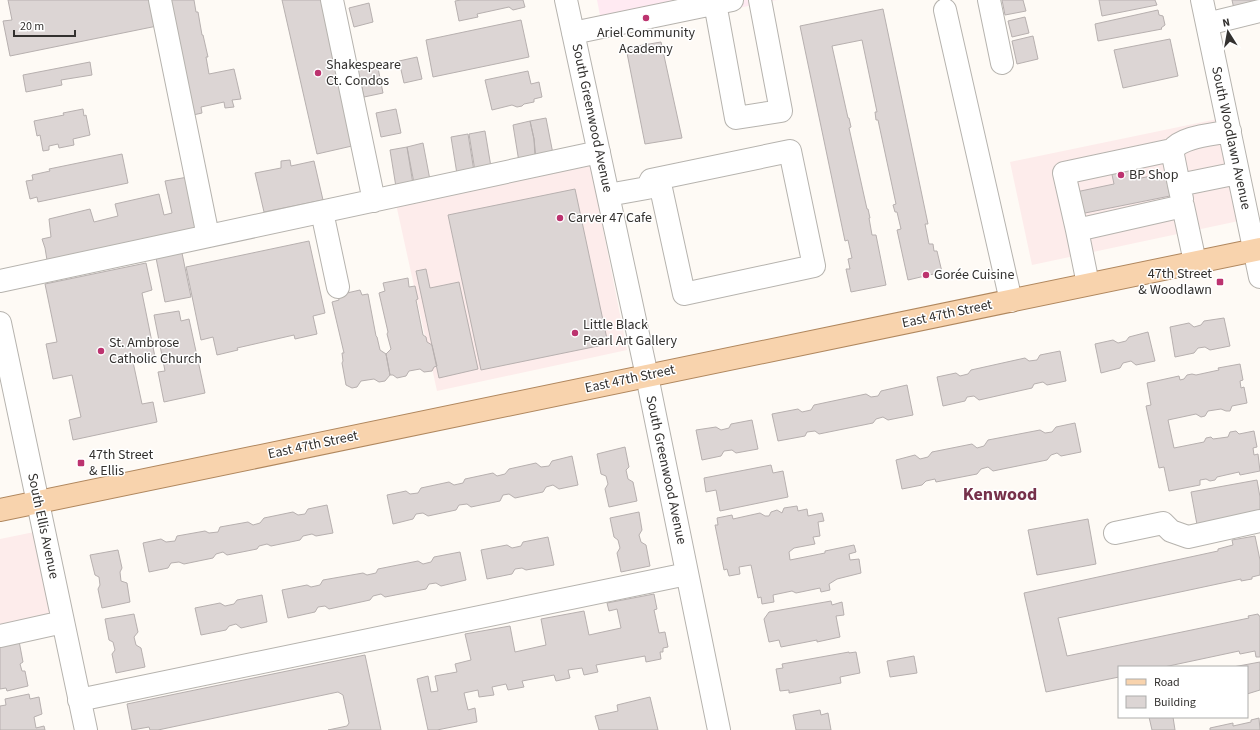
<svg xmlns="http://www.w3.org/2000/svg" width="1260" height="730" font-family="'Source Sans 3',sans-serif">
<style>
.commercial{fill:#fdeceb}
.education{fill:#ffeaf2}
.building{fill:#dcd5d4;stroke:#b7b0af}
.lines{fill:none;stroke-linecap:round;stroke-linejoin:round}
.minor-casing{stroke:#b6b3ae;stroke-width:24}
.major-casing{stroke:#b0875e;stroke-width:24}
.minor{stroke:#fff;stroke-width:22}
.major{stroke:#f8d3ad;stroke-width:22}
.poi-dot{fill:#bc336f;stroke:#fff;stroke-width:1.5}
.labels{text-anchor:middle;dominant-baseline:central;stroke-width:3;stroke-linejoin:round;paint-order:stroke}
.poi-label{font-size:14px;fill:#33312f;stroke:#fff;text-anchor:start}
.street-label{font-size:14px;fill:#33312f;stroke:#fff}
.district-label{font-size:18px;font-weight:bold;fill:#76314b;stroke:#fff}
</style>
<rect width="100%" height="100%" fill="#fefaf5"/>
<path class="commercial" d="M1227,117L1248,219L1032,265L1010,162Z
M590,163L627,350L437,391L396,204Z
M44,530L63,622L0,636V539Z"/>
<path class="education" d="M597,0H777L604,36Z"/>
<path class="building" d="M8,0H151L157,26L10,56L3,21L12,20Z
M169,0H194L196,12H198L202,35H203L208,57H206L209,74L234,69L241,99L232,100L234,107L225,108L224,102L201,107L202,113L193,115Z
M282,0H321L352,146L317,154Z
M461,0H523L525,7L513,10L509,7L477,14L478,17L459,21L455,1Z
M1002,0H1023L1026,11L1005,15Z
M1099,0H1155L1157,5L1102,16Z
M1232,0H1260V3L1234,9Z
M369,3L373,22L354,27L349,8Z
M883,9L928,224H925L929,244H933L934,251H937L942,272L908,280L897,230L901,229L897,212H895L893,205L896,204L878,120H876L875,112H877L862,40L832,46L848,118H849L851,127L849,128L867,209H868L870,218H869L872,235H876L886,285L851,292L846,269H850L848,259L852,258L848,240L845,241L800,26Z
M1158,10L1159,15L1163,16L1165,25L1161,28L1162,29L1098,41L1095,24Z
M1025,17L1029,33L1012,37L1008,21Z
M521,20L529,57L433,77L426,40Z
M1033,36L1038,59L1017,64L1012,41Z
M1170,39L1178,76L1123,88L1114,50Z
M661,42L682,138L645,144L626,48Z
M417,57L422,79L404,83L399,61Z
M90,62L92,75L61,80L62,85L26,92L23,75Z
M377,63L383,93L364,97L357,67Z
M528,71L531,84L539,82L542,97L534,99V102L524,104L522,106L517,107L512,105L492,110L485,80Z
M83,109L84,116L86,115L90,135L73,139L74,145L59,148L58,144L49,146V150L43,151L40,135L37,136L34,121L64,115L63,113Z
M396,109L401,133L381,137L376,113Z
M546,118L553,154L536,158L534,139L530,121Z
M530,121L534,139L535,158L519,162L513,125Z
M485,131L491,167L475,171L469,134Z
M468,134L474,171L457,174L451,137Z
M423,143L430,180L414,183L407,147Z
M407,147L413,184L396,187L390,150Z
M122,154L128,183L38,202L37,197L30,199L26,181L33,180L32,175L50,171L49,169Z
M290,160L291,166L314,161L323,200L264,212L255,173L281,168V161Z
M1129,166L1132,180L1165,173L1170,196L1080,214L1076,192L1114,184L1111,170Z
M188,177L200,230L47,260L45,248L42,239L51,237L49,219L90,209L94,222L118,216L115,204L159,194L164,215L172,213L165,181Z
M575,189L607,339L603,345L481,370L448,215Z
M309,241L325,313L313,316L317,334L295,339L294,335L237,348L238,350L217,355L213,337L201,340L186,267Z
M182,253L191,297L165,302L156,258Z
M146,263L152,290L142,293L155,357L133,362L142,404L153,402L157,422L73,440L69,420L81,417L72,375L53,379L46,344L57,342L45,284Z
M426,269L430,288L459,282L478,369L439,378L416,271Z
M408,278L409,287L415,286L418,299L416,300L423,335L426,337L427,342L432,345L437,366L434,367L432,371L424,372L420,369L409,371L406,376L397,378L393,375H390L386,354L391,349L387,334L388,332L379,293L385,291L383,283Z
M360,290L362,295L368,294L376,336L377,337L380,350L386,354L390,375L385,381L379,382L374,379L361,381L357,387L352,388L346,385L342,363L343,361L342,353H344L332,302L339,300L338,295Z
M179,311L181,321L189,319L205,393L164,402L158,372L165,371L154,315Z
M1224,318L1230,346L1210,350L1205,347L1198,348L1194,353L1175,357L1170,327L1189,323L1194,327L1201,325L1204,321Z
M1148,332L1155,361L1136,365L1131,361L1123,363L1120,368L1101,373L1095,344L1113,340L1118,343L1126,341L1129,337Z
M1060,351L1066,381L1047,385L1043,382L1034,384L1032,388L979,400L974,396L967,397L965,401L943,406L937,377L956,373L960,376L968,374L971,370L1025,358L1029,361L1037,360L1040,355Z
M1240,364L1243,380L1240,381L1241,388L1244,387L1247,403L1232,406L1230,411H1226L1221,409L1208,411L1205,416L1201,417L1196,414L1168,420L1174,448L1204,442L1206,438L1211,437L1213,439L1228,437L1230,432L1236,431L1239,434L1254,431L1257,447L1253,448L1254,455L1258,454L1260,471L1240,475L1239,472L1217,477L1215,480L1210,481L1206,479L1200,480V485L1169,491L1164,467L1159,468L1146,406L1151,405L1147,383L1179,376L1180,380L1184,379L1187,375L1192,374L1196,375L1219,370L1218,368Z
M907,385L913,415L888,420L883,417L876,419L873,423L819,434L815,431L807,432L805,436L778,441L772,414L798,409L802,412L811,410L814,405L866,394L871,397L878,396L881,391Z
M752,420L758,449L736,453L732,450L724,451L721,456L702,460L696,430L716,427L721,430L729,428L731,424Z
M1075,423L1081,452L1061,456L1057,453L1051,455L1047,460L993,471L988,467L981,469L977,474L936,482L935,479L926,481L922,485L902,489L896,460L915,455L920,459L928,457L932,452L972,444L977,448L984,446L988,440L1040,430L1045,433L1052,432L1056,427Z
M625,447L629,467L626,470L628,479L633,482L637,501L609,507L605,489L608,484L606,476L601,474L597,454Z
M572,456L578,485L559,489L553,485L546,487L543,492L515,498L509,494L503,495L500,501L471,507L467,504L459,505L456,510L428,516L423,513L416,514L413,519L393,524L387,495L406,491L410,494L418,493L421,488L449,482L454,485L463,483L465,479L493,473L497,476L505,474L509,469L536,463L541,467L549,466L552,461Z
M771,465L773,473L783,471L788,497L720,511L716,490L706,492L704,478Z
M1257,480L1260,497V518L1198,530L1191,492Z
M327,505L333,533L316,536L312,534L303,536L300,540L271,546L267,544L259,546L257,549L227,555L223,552L216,554L213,558L184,564L179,562L171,563L168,568L149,572L143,543L161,539L166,542L175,541L177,536L205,531L209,533L218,532L220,527L248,522L253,525L260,523L264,518L293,512L298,515L305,514L308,509Z
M797,506L798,511L807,509L808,516L822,513L824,521L818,522L820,536L813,537L815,544L794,548L789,552L790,560L825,553V551L854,545L856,552L849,554L850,560L859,559L861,573L837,579L829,584L830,590L821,592L820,588L796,593L792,591L773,595L774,602L762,604L761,597L758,598L751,565L739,567L740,574L729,576L727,569L724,570L715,525H718L717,518L732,515L733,519L760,513L765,516H769L771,512L777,510L782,513L784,508Z
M639,512L642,530L639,535L641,542L646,545L650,566L621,572L617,553L620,548L618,540L614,537L610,518Z
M1088,519L1096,564L1037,575L1028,530Z
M1255,536L1260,560V575L1252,577V579L1241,581V579L1058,618L1067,656L1249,618L1248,616L1258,614L1259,616H1260V657H1256L1255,651L1240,654L1239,651L1164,667H1119V677L1046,692L1024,593L1218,551V549L1233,545L1232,540Z
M548,537L554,565L526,570L522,568L515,569L512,574L487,579L481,550L507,545L512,548L521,546L523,542Z
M118,550L122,568L120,572L121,581L127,583L130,602L102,608L98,589L100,585L99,577L95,575L90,555Z
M460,552L466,580L441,586L436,583L429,584L426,589L385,597L381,594L373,596L370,600L329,609L325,606L318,607L315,612L288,618L282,590L307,585L311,587L320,585L323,580L363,573L367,575L376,573L378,569L418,561L423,564L431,562L434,557Z
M654,594L657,609L654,610L659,633L665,632L668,647L663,648V652H660L661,659L646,662L645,656L596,665L598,672L584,675L582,668L568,670L570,678L556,681L554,675L522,681L524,687L508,690L506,684L492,687L494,695L479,697L478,690L464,693L468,710L475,708L477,722L437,730H428L417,679L428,676L431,692L438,691L435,676L457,672L455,664L471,660L465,634L510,626L515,652L546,645L541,619L584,611L589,635L621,628L617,609L609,611L607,603Z
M262,595L267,622L241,628L236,624L229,626L226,630L201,635L195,608L220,603L225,606L234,604L237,600Z
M831,601L832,605L842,602L844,615L836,616L840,637L817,642V640L781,647L779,640L769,642L764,619L769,612Z
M134,614L138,632L134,637L136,645L141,648L145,667L116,673L112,654L115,650L113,642L109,640L105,619Z
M19,641L23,662L20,664L22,671H25L28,686L7,691L6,688L0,689V645Z
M849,652V653L856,652L860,673L840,677L841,683L789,693V690L780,691L776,669L783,668L782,664Z
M365,655L381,730H328L347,726L349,723L343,695L338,692L158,730H150L149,727L132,730L127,704Z
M914,656L917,673L890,677L887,661Z
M1260,662V690L1247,694V667H1233Z
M29,694L30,699L39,697L42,714L34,717L36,728L44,726L45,730H0V706L6,705L5,699Z
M650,697L658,730H599L595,716L618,711L617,705Z
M820,710L821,715L828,713L831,730H796L793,715Z
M1149,717H1173L1175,730H1152Z
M1259,718L1260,730H1210V728L1233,723V726L1251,722V720Z"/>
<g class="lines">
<defs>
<path id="minor" d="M160,0L208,236
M332,0L374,201
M566,0L647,376L719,730
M989,0L1002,63
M1202,0L1260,277
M715,3L736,118L781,111L760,0
M945,10L1011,301
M1207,24L1260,11
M573,33L732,0
M1179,185L1172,150C1183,136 1212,135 1230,131
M608,195L647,188L651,180L790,151L814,266L684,294L659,179
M1182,199L1179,185L1238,173
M322,212L338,287
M1077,230L1064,173L1172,150
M0,281L599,152
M1088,284L1077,230L1183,206L1195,262
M0,323L86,730
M1115,533L1163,523L1171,531L1188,537L1260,521
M0,636L63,622
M79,700L687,574"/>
<path id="major" d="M0,510L1260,249"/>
</defs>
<use href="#minor" class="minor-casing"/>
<use href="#major" class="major-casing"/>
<use href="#minor" class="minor"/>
<use href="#major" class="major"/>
</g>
<g class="poi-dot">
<circle cx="646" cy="18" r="4"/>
<circle cx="318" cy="73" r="4"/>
<circle cx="1121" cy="175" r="4"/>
<circle cx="560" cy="218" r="4"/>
<circle cx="926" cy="275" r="4"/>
<rect x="1216" y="278" width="8" height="8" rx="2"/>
<circle cx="575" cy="333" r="4"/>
<circle cx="101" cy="351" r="4"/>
<rect x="77" y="459" width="8" height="8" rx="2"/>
</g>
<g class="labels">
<g class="poi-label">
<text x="646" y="33" text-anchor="middle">Ariel Community<tspan x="646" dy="16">Academy</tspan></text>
<text x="326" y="65">Shakespeare<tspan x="326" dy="16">Ct. Condos</tspan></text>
<text x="1129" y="175">BP Shop</text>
<text x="568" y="218">Carver 47 Cafe</text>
<text x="1212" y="274" text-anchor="end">47th Street<tspan x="1212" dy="16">&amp; Woodlawn</tspan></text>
<text x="934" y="275">Gorée Cuisine</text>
<text x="583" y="325">Little Black<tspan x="583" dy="16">Pearl Art Gallery</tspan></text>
<text x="109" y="343">St. Ambrose<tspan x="109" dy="16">Catholic Church</tspan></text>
<text x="89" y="455">47th Street<tspan x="89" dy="16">&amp; Ellis</tspan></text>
</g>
<g class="street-label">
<text transform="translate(592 118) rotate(78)">South Greenwood Avenue</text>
<text transform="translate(1231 138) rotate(78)">South Woodlawn Avenue</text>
<text transform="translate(947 314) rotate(-12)">East 47th Street</text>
<text transform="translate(630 379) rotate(-12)">East 47th Street</text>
<text transform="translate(313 445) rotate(-12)">East 47th Street</text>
<text transform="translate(666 470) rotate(78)">South Greenwood Avenue</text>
<text transform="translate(43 526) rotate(78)">South Ellis Avenue</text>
</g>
<g class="district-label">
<text x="1000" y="494">Kenwood</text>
</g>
</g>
<rect x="1118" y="666" width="130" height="52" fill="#ffffff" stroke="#adadac"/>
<rect x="1126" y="679" width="20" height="6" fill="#f8d3ad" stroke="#adadac"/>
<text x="1154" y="686" font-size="12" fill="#33312f">Road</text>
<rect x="1126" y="696" width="20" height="12" fill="#dcd5d4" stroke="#adadac"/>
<text x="1154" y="706" font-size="12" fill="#33312f">Building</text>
<g transform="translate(1228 32) rotate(349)" stroke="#ffffff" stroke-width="3" paint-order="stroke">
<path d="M0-3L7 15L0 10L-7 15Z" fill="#33312f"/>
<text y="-6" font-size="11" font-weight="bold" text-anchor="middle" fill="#33312f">N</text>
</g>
<path d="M14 30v6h61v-6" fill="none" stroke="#33312f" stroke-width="2"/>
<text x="20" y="30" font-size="12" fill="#33312f" stroke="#ffffff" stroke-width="3" paint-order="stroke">20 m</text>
</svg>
